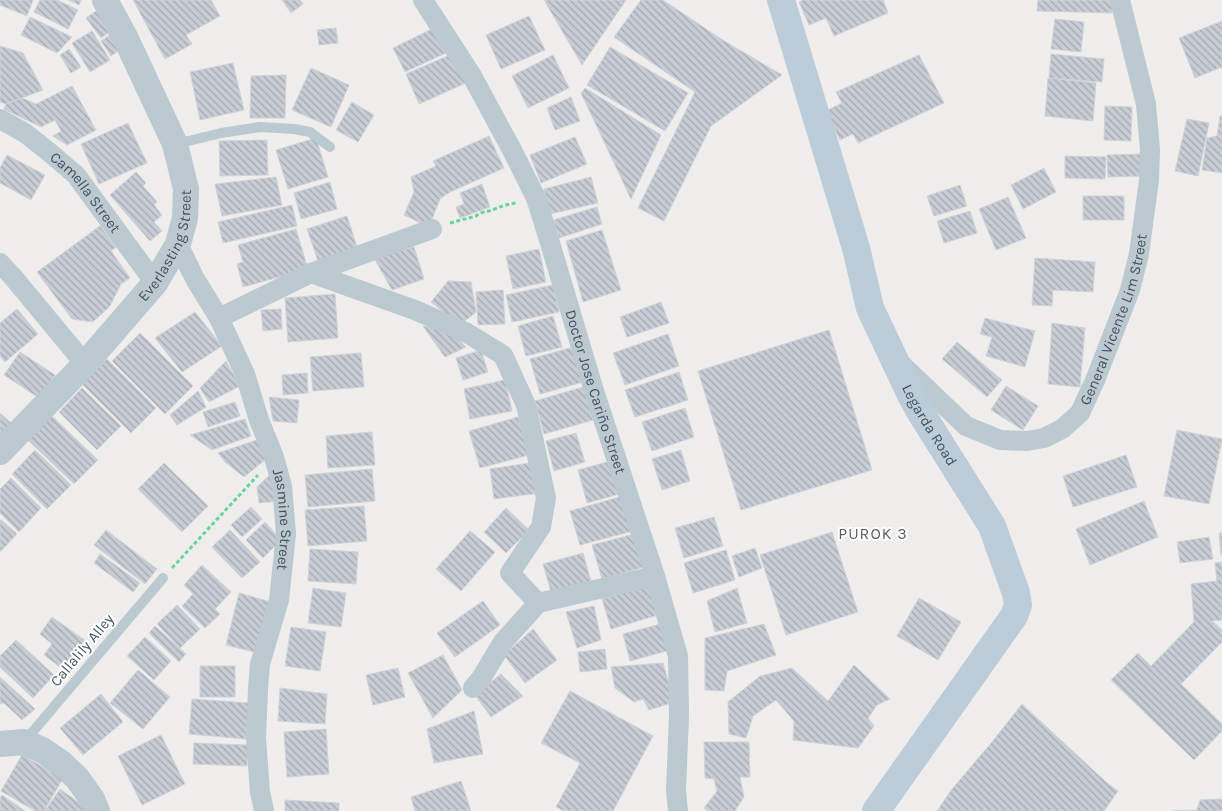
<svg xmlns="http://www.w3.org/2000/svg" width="1222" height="811" font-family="Karla,sans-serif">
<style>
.building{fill:url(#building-back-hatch);stroke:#d0d3da}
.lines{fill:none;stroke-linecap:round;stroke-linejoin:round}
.path{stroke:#69d59b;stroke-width:3;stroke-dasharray:4 2.5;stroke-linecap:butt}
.service{stroke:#bbc9d1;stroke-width:10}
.minor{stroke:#bbc9d1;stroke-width:20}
.tertiary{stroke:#bbc9d1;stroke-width:26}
.secondary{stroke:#bdccd9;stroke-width:28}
.labels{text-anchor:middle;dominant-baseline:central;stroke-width:4;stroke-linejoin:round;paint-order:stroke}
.street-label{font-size:15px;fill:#43525d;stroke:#fff}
.neighbourhood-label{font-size:16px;letter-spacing:1px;fill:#595e63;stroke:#fff}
</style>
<defs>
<pattern id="building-back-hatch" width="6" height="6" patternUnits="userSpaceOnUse" patternTransform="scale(1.25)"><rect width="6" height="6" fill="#c8ccd4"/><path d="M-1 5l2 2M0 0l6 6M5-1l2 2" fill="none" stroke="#a4a8af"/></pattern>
</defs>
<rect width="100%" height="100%" fill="#f0eded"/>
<path class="building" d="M0,0H33L27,16L0,5Z
M40,0H57L78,10L68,29L34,12Z
M68,0H81L79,5Z
M133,0H211L220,16L186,35L192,44L165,59Z
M282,0H300L303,4L291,13Z
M544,0H626L582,65Z
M641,0H663L721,39L782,75L711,126L664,221L638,208L695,92L614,37Z
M803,0H883L888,13L834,36L826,18L809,25L799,2Z
M1038,0H1112V13L1037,11Z
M99,9L114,29L101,38L86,18Z
M529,16L545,50L501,69L486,35Z
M30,17L72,37L57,53L21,35Z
M1055,19L1084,22L1081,52L1051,49Z
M1222,21V67L1195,78L1179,38Z
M438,26L450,51L405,72L393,48Z
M336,28L338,43L319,45L317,30Z
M92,31L110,60L90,72L72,43Z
M116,31L126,45L111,56L101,41Z
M0,46L23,53L43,90L6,104L0,102Z
M610,47L688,93L665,131L587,85Z
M69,49L81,67L71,73L60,55Z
M452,54L466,83L419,104L406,74Z
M1051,54L1104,59L1102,82L1049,78Z
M553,55L569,88L528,108L512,76Z
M919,55L944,103L858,143L853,134L840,140L826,111L842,103L836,92Z
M233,63L244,110L200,120L190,72Z
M311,68L349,85L331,127L292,110Z
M286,75L285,118H250L251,76Z
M1048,78L1096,83L1093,121L1045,116Z
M72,86L96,130L67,145L53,136L61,131L55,120L41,127L4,109L6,104L22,98L36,104Z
M585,88L661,135L631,199L581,93Z
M571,97L580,121L555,130L547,108Z
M352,102L374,115L358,142L336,130Z
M1105,106L1132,107L1131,141L1104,140Z
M1220,116H1222V173L1202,170L1207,138L1217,136Z
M1187,119L1209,123L1198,176L1175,171Z
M128,123L147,163L99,184L81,144Z
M489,136L504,168L450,192L440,199L429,227L404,215L414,192L411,177L436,166L433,161Z
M575,137L587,164L541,183L530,155Z
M316,138L328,177L288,189L276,150Z
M267,140L268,175L220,176L219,141Z
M1142,154L1143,176L1108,177L1107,155Z
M7,155L45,175L31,200L0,183V168Z
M1065,156L1106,157L1105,179L1065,178Z
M1044,168L1056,192L1023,209L1011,185Z
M136,172L146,183L143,186L157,202L154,205L162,215L154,222L162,231L150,241L110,195Z
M276,177L282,205L222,216L215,184Z
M591,177L598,203L550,214L544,189Z
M330,182L337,209L301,219L294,193Z
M482,184L490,207L460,218L456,207L464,204L460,193Z
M960,185L967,206L934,216L927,196Z
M1083,196H1124V220H1083Z
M1008,197L1026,238L996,250L979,209Z
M292,205L297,226L223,243L218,222Z
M597,207L602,224L559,238L553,220Z
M970,211L977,233L944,243L937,221Z
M347,216L358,250L319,264L307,229Z
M100,226L116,247L111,251L130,278L121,284L110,306L93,322L72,319L37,272Z
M296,229L308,269L243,287L237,264L243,262L238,245Z
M602,230L621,290L583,302L566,241Z
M414,247L424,279L392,290L374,258Z
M539,249L546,282L513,289L506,256Z
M1035,258L1095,262L1093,292L1053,290L1052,306L1032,305Z
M448,281L471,282L476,312L460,325L431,302Z
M553,285L559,312L512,322L506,295Z
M503,290L505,324L478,325L476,292Z
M335,294L338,338L288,342L285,298Z
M661,302L669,323L627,337L620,317Z
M17,309L38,334L5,362L0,356V323Z
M281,309L282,329L263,331L261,310Z
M195,312L222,346L182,372L155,338Z
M553,316L562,347L526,356L518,326Z
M985,318L1035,331L1025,367L986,356L992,337L980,334Z
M1052,323L1085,328L1080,387L1048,384Z
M423,326L450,331L466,347L445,357Z
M829,330L872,470L741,510L698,371Z
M140,333L193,386L165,414L112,361Z
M668,334L679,366L625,385L613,353Z
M957,342L1002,380L987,397L942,359Z
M577,346L587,381L540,394L530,359Z
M481,350L488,372L463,380L456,358Z
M20,352L55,375L39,398L4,375Z
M361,353L364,387L313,391L310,357Z
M107,359L156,408L131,433L82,384Z
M226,361L240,386L209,402L200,388Z
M679,372L688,400L635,417L625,390Z
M307,373L308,393L283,395L282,375Z
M505,380L512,411L470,419L464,389Z
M1006,386L1038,406L1023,430L991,410Z
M583,387L593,420L544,434L535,401Z
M82,388L121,426L97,450L59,412Z
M198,391L206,407L177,425L170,415Z
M269,397L299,400L297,423L273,421Z
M235,402L240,416L208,427L203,412Z
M685,408L694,437L652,451L642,422Z
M0,413L11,423L0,435Z
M52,416L98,460L74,484L28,440Z
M518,417L529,455L480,468L469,431Z
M245,419L251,436L212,450L190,435Z
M1177,430L1222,439L1209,504L1164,496Z
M372,432L375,465L328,468L326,436Z
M576,433L585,462L554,471L546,441Z
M257,440L266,459L244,477L225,462L218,453Z
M35,450L71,485L47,509L12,474Z
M681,450L690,481L662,490L652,459Z
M1126,455L1137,487L1073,507L1063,476Z
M614,460L623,493L587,503L578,470Z
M536,462L540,493L494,499L490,469Z
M164,463L208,506L182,532L138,489Z
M372,469L375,501L308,507L305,475Z
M275,470L279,501L259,503L257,487Z
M11,478L41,508L19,532L0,513V489Z
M623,496L633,531L580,545L570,511Z
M1144,501L1158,537L1090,565L1076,529Z
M364,506L367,541L308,546L305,510Z
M251,507L262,519L242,537L231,525Z
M506,508L529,530L506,553L484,532Z
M714,517L723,546L684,558L675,528Z
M0,519L17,534L0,552Z
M265,522L281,540L263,558L246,540Z
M106,530L157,569L145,584L94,545Z
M230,530L260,562L242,578L212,547Z
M470,531L495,552L461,591L436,569Z
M832,532L858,612L786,635L760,555Z
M1219,533H1222V555H1221Z
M634,534L644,567L602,579L592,545Z
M1209,537L1213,559L1180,563L1177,542Z
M755,548L762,568L739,577L732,556Z
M310,549L358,552L356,584L308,581Z
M726,550L735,580L693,593L684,563Z
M583,553L591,581L551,592L543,564Z
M100,554L140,583L133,592L94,563Z
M1222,562V620L1212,621L1222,630V642L1181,684L1222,724V731L1194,760L1111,680L1138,653L1151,666L1194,622L1191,584L1217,581L1215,563Z
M202,565L231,592L215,609L220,614L205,628L182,606L193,594L184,585Z
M649,585L658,615L611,629L602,599Z
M313,588L346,593L341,627L308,623Z
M737,588L747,623L715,632L707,601Z
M239,593L271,602L258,653L226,645Z
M919,598L961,622L938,660L897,636Z
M483,601L500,625L455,657L437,633Z
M177,605L200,629L180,648L157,624Z
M594,606L601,640L577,648L566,612Z
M52,617L90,644L68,673L44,655L52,644L40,634Z
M664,623L670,650L630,661L623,634Z
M764,624L776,655L727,671L724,691L705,690V638Z
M155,626L186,654L179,662L149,633Z
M291,627L326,632L320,671L285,666Z
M533,629L557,660L525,683L504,655Z
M145,637L171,661L154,680L127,656Z
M16,640L54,675L33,698L0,667V656Z
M605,649L607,669L580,672L578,652Z
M443,655L462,690L433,718L408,673Z
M663,663L674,702L649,710L643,699L634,702L615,688L611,667Z
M854,665L890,699L877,705L868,718L874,726L858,748L793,740L794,721L776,700L753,716L746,738L729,734L728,702L760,676L792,668L828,701Z
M200,666H235V697H200Z
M398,668L405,697L373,705L366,675Z
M138,670L170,697L143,729L110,703Z
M501,674L523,696L491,717L475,695Z
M0,677L35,709L22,720L4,703L0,704Z
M280,688L327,694L325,724L278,721Z
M570,691L653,736L613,811H564L556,807L580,763L541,743Z
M101,694L123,722L83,755L60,728Z
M192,699L249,703L246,739L189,734Z
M1022,704L1106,782L1118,791L1104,811H937L952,789L992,742Z
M474,711L483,754L434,763L427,729Z
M326,729L329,774L287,777L284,732Z
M161,735L185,784L142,805L118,756Z
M704,742H749L750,777H740L744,797L735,811H707L704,808L717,791L714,779L705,778Z
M194,743L248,745L247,766L193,764Z
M22,755L63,778L44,811H35L1,791Z
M461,781L471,811H415L411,797Z
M60,789L88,809L87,811H45Z
M2,795L25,811H0V798Z
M1222,799V811H1172L1197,810L1200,800Z
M285,800L339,803V811H285Z"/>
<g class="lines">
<path class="path" d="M450,223L476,216L480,213L489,211L505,205L516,203
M172,568L258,475"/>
<path class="service" d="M176,144L221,133L260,127L294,129L310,132L330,147
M24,742L163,578"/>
<g class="minor">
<path id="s1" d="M423,0L472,76L512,150L536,198L550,243L595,394L655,576L678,656L679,716L676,790L678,811"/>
<path id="s2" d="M0,119L25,133L49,152L76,175L155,283"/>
<path id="s3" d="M178,244L195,279L219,318L245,374L259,420L274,457L282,486L286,534L279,600L260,664L258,689L256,738L260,792L264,811"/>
<path d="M0,263L13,277L85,364"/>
<path d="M311,273L432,229"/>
<path d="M219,318L311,273L415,310L467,333L503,355L526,405L546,498L541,527L510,573L538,603"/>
<path id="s4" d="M901,364L966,426L1000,440L1027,441L1044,438L1062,429L1080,413L1096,378L1130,290L1139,254L1149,180L1150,150L1146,104L1120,0"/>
<path d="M473,688L482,677L503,642L538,603L655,576"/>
</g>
<g class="tertiary">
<path id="s5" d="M0,452L85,364L155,283L178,244L185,218L186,189L175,144L126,39L105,0"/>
<path d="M0,744L24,742L42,750L60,762L77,778L92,799L97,811"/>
</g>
<path class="secondary" id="s6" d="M781,0L856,248L870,308L912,397L921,413L992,526L1016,593L1018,605L1014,616L876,811"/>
</g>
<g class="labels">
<g class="street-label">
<text stroke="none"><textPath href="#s2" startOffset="114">Camella Street</textPath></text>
<text stroke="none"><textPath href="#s5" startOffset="269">Everlasting Street</textPath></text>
<text stroke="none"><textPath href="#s4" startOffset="315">General Vicente Lim Street</textPath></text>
<text stroke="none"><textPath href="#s1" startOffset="431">Doctor Jose Cariño Street</textPath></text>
<text stroke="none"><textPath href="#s6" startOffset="452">Legarda Road</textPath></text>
<text stroke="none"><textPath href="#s3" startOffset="298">Jasmine Street</textPath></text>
<text transform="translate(82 650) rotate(-50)">Callalily Alley</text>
</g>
<g class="neighbourhood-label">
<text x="873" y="533">PUROK 3</text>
</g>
</g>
</svg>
